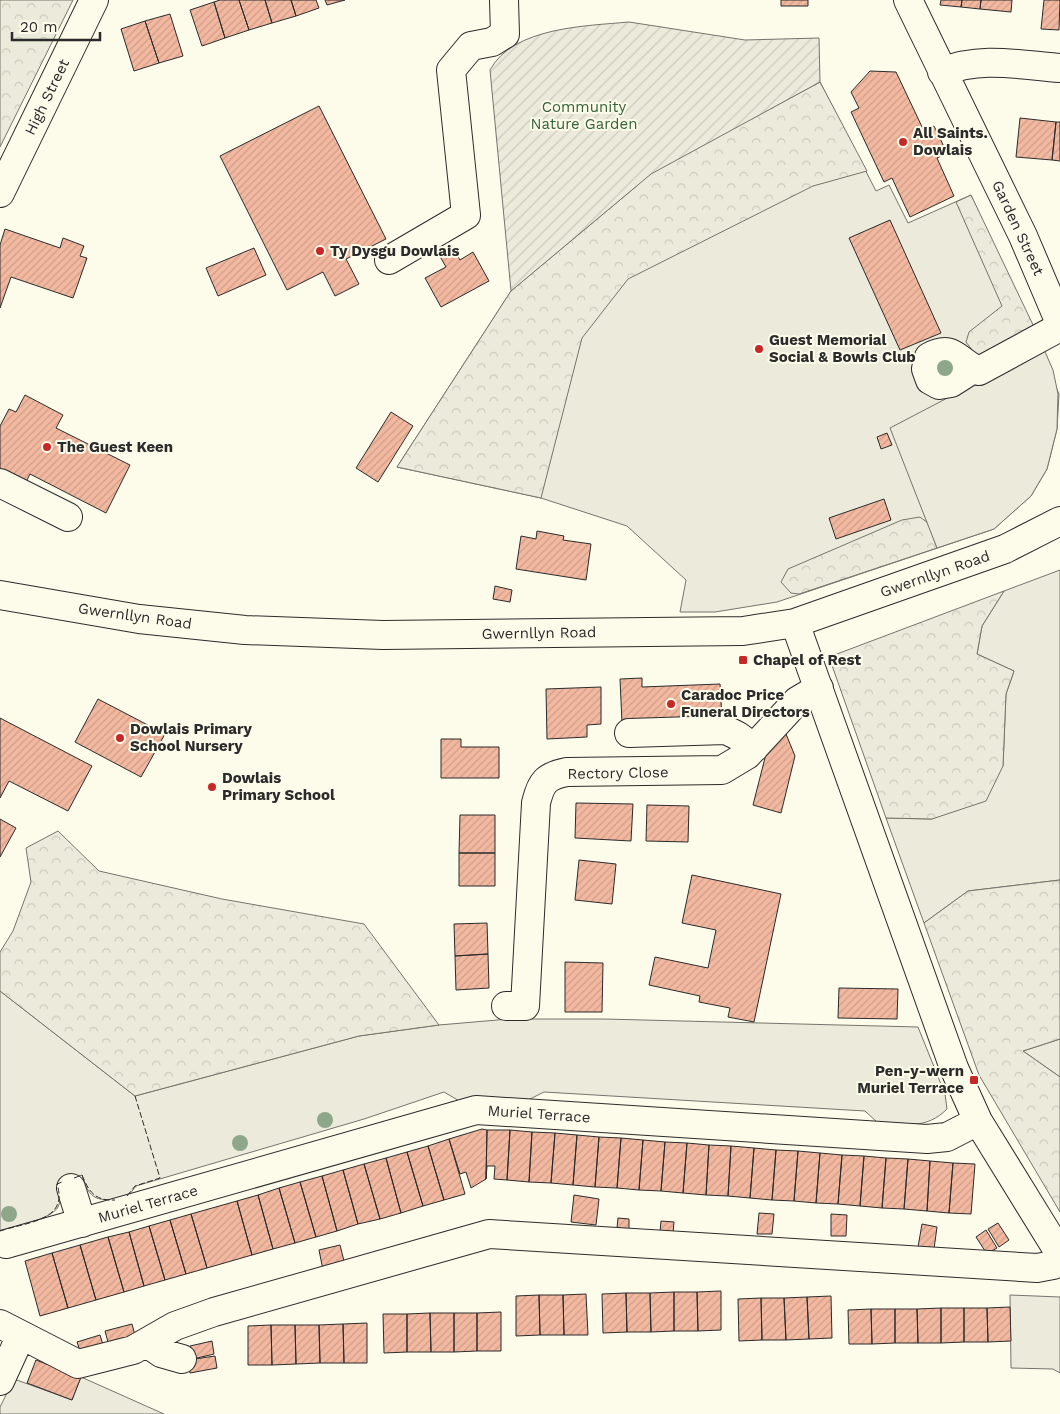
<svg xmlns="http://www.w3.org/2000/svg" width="1060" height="1414" font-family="'Work Sans',sans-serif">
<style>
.green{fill:#ecebdb;stroke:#74746e}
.forest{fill:url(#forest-crowns);stroke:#74746e}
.garden{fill:url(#garden-furrows);stroke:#74746e}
.parking{fill:#eceadb;stroke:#74746e}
.building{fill:url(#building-hatch);stroke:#2b2b2b}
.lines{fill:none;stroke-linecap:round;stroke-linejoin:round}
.minor-casing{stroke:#2b2b2b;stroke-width:30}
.minor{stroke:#fdfbea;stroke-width:28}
.fence{stroke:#2b2b2b;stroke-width:1;stroke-dasharray:6 2.5;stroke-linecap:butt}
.tree{fill:#8ea78a}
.poi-dot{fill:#c62828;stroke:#fdfbea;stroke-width:2}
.labels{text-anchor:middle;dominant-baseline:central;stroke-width:4;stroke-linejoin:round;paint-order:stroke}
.street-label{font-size:15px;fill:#2b2b2b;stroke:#fdfbea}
.park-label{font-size:15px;fill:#34623c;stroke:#fdfbea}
.poi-label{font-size:15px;font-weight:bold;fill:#2b2b2b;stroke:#fdfbea;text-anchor:start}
</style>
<defs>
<pattern id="forest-crowns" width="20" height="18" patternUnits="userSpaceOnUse" patternTransform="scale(1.25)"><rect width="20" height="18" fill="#ecebdb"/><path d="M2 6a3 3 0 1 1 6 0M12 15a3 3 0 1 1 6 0" fill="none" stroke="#cbcabc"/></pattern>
<pattern id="garden-furrows" width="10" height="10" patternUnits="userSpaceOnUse" patternTransform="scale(1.25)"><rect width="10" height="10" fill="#ecebdb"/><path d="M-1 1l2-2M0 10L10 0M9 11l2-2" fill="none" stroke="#cbcabc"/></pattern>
<pattern id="building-hatch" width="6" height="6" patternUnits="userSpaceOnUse" patternTransform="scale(1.25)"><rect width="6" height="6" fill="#f2b8a0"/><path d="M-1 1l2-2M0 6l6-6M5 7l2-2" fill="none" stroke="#d09e8a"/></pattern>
</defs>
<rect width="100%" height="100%" fill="#fdfbea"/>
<path class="green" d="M820,82L876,191L889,185L908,223L971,195L1059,394L1057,429L1047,469L1031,496L994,529L777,602L715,612H680L686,580L627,526L541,498L397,467L511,291Z
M1060,570V880L968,891L924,923L886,818L932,819L1003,766L1006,694L1014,671L977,654L982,626L1004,591Z
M0,991L135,1096L359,1036L439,1025L509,1019H604L918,1027L945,1094L947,1109C926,1130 905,1124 878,1123L865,1111L544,1092L524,1102H461L444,1092L364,1119L136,1186L129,1195C117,1199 96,1205 88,1190C85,1186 84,1180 82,1175L57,1184C59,1191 62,1200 58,1207C52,1219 13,1227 0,1231Z
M1060,1039V1077L1023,1051Z
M1010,1295L1060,1297V1373L1053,1369L1011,1368Z
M81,1377L164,1414H0V1407L14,1379L72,1400Z"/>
<path class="forest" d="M0,0H73L0,147Z
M820,82L867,171L813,186L628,279L582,338L541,498L397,467L511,291L639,184V136L766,111Z
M971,195L1035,329L979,359L966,342L969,332L1002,306L956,202Z
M920,517L928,523L937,548L799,594L791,593L781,582L788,569L902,520Z
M1004,591L982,626L977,654L1014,671L1006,694L1003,766L986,801L932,819L886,818L829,657Z
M58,831L99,871L222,899L364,924L439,1025L359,1036L135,1096L0,991V952L13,931L31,882L26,848Z
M1060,880V1039L1023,1051L1060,1077V1212L979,1075L924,923L968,891Z"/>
<path class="garden" d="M629,22L745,40L819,38L820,82L651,174L511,291L490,70C513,27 586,26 629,22Z"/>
<path class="parking" d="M1035,329L1053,370L1058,394L1057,429L1047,469L1031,496L994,529L937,548L890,428L978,382Z"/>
<path class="building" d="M220,0H239L249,30L225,38L214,2Z
M239,0H265L272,23L249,30Z
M265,0H291L296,16L272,23Z
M291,0H316L319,8L296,16Z
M325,0H345L327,5Z
M781,0H808V6H781Z
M941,0H962L961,7L940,5Z
M962,0H981L980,9L961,7Z
M981,0H1012L1011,12L980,9Z
M1044,0H1060L1059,30L1041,29Z
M214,2L225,38L202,46L190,10Z
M170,14L183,56L159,63L145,21Z
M145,21L159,63L134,71L121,29Z
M870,71L896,72L924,131L934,126L947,153L937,158L954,196L910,217L892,178L884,182L851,112L859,108L851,92Z
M319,106L386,239L346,259L359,284L335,296L323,272L287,290L220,156Z
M1020,118L1056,122L1052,160L1016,157Z
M1056,122H1060V161L1052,160Z
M890,220L941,333L900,350L849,238Z
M5,229L60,248L63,238L84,246L80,256L87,258L73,298L11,277L0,308V245Z
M452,246L460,260L473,252L489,281L441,307L425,278L446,267L438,253Z
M254,248L266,275L218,296L206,268Z
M25,395L63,415L56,428L130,465L106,513L30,474L23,488L0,476V426L9,409L16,412Z
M391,412L413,426L378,482L356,468Z
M887,433L892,445L881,449L877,437Z
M884,499L891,520L836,539L829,518Z
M537,531L564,536L563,540L591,544L586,580L516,569L521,536L536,539Z
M495,586L512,590L510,602L493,599Z
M642,678V687L720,684L722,719L622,723L620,679Z
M601,687V724L587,725V737L547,739L546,689Z
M98,699L165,734L141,777L75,742Z
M0,718L92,766L68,811L9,781L0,798Z
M786,734L795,756L781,813L753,805L767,750Z
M441,739H461V747H499V778H441Z
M576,803L633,804L631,841L575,838Z
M647,805L689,806L688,842L646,841Z
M460,815H495V853H459Z
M0,819L16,828L0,857Z
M459,853H495V886H459Z
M579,860L616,864L612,904L575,900Z
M692,875L781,894L754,1022L728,1017L730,1008L699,1002L700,996L649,985L655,957L708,968L716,930L682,923Z
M487,923L488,954L455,956L454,924Z
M488,954L489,988L456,990L455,956Z
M565,962L603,963L602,1012H565Z
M839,988L898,989L897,1019L838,1018Z
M482,1129L487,1130L486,1179L471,1188L466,1172L460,1174L449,1139Z
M487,1130H510L507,1180L494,1179L495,1166H487L486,1179Z
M510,1130L532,1132L529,1182L507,1180Z
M532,1132L555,1133L551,1183L529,1182Z
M555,1133L577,1135L573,1185L551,1183Z
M577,1135L599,1137L595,1187L573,1185Z
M599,1137L621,1138L617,1188L595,1187Z
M621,1138L643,1140L639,1190L617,1188Z
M449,1139L465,1194L444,1200L428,1146Z
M643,1140L665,1142L661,1191L639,1190Z
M665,1142L687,1143L683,1193L661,1191Z
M687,1143L709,1145L706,1195L683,1193Z
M709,1145L731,1146L728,1196L706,1195Z
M428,1146L444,1200L423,1206L407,1152Z
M731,1146L754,1148L750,1198L728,1196Z
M754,1148L776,1150L772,1200L750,1198Z
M776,1150L798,1151L794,1201L772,1200Z
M798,1151L820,1153L816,1203L794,1201Z
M407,1152L423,1206L401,1213L386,1158Z
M820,1153L842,1155L838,1204L816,1203Z
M842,1155L864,1156L860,1206L838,1204Z
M864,1156L886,1158L882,1208L860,1206Z
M386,1158L401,1213L380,1219L364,1164Z
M886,1158L908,1159L904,1209L882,1208Z
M908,1159L930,1161L927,1211L904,1209Z
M930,1161L953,1163L949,1213L927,1211Z
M953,1163L975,1164L971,1214L949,1213Z
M364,1164L380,1219L358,1224L343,1170Z
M343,1170L358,1224L337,1231L322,1176Z
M322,1176L337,1231L316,1237L300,1182Z
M300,1182L316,1237L295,1243L279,1188Z
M279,1188L295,1243L273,1249L258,1195Z
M258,1195L273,1249L252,1255L237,1201Z
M574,1195L599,1199L596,1225L571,1222Z
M237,1201L252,1255L207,1268L191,1214Z
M759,1213L774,1214L772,1234H757Z
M191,1214L207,1268L186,1274L170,1220Z
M831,1214L847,1215L846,1236H831Z
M618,1218L629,1219V1229L617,1228Z
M170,1220L186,1274L165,1280L149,1226Z
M661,1221L674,1222L673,1233L660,1232Z
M998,1223L1009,1240L999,1247L988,1229Z
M922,1224L937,1227L934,1249L918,1247Z
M149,1226L165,1280L144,1286L129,1232Z
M986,1230L997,1248L987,1254L976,1237Z
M129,1232L144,1286L124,1292L108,1237Z
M108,1237L124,1292L96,1300L80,1245Z
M80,1245L96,1300L68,1308L52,1253Z
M340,1245L345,1265L323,1270L319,1250Z
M52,1253L68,1308L40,1316L25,1261Z
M721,1291V1330L698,1331L697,1292Z
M674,1292V1331L651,1332L650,1293Z
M674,1292H697L698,1331H674Z
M626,1293L627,1332L603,1333L602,1294Z
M626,1293H650L651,1332H627Z
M586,1294L588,1335H564L563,1295Z
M539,1295L540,1335L516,1336V1296Z
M539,1295H563L564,1335H540Z
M831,1296L832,1338L809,1339L807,1297Z
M807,1297L809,1339L786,1340L784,1298Z
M761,1298L762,1340L739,1341L738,1299Z
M761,1298H784L786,1340H762Z
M1010,1307L1011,1341L988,1342L987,1308Z
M941,1308H964V1342L941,1343Z
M941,1308V1343H918L917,1309Z
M964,1308H987L988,1342H964Z
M871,1309H895V1343L872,1344Z
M871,1309L872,1344H849L848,1310Z
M895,1309H917L918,1343H895Z
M501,1312V1351H477V1313Z
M430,1313L431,1352H407V1314Z
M430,1313H454V1352H431Z
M454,1313H477V1351L454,1352Z
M383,1314H407V1352L384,1353Z
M367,1323V1363H344L343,1324Z
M132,1324L136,1339L109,1346L105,1331Z
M343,1324L344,1363H320L319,1325Z
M271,1325H295L296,1364L272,1365Z
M271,1325L272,1365H248V1326Z
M295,1325H319L320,1363L296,1364Z
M100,1335L104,1348L81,1354L77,1342Z
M212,1341L214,1354L193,1359L190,1346Z
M215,1356L217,1368L190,1373L188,1360Z
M36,1360L81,1377L72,1400L27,1383Z"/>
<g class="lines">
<defs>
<path id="minor" d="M908,0L1023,236L1060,323
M942,72C980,56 1020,65 1060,68
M0,193L94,0
M389,260L466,215L451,70L471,46L492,42L505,34L504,0
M973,369L951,383L939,385L930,380L926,369L929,357C954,343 957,362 979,371L1060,327
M0,483L68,517
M0,595L139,619L245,630L383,635L743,631L795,623L1005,549L1060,521
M795,623L954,1068L978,1121L1060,1254
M629,733L726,730L738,736L754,748
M506,1006H525L536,803C541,782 546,776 567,772L722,770L747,755L797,701L819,688
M71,1188L82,1223
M6,1244L476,1110L927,1139L947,1137L978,1121
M0,1324L78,1364L133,1350L175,1326L214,1312L489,1234L1037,1268L1053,1265L1060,1260
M148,1344L161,1353L182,1359
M0,1381L21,1335"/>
</defs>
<use href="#minor" class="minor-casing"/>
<use href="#minor" class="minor"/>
<path class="fence" d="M74,1178L82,1175C89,1192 95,1201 115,1200
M127,1196L135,1186L160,1178L135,1096
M0,1231C27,1222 69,1221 57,1184L62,1182"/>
</g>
<g class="tree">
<circle cx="945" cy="368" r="8"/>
<circle cx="325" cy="1120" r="8"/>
<circle cx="240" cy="1143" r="8"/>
<circle cx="9" cy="1214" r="8"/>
</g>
<g class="poi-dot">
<circle cx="903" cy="142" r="5"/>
<circle cx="320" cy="251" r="5"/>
<circle cx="759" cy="349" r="5"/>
<circle cx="47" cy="447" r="5"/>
<rect x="738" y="655" width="10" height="10" rx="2.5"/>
<circle cx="671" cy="704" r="5"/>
<circle cx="120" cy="738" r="5"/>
<circle cx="212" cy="787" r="5"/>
<rect x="969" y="1075" width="10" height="10" rx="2.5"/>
</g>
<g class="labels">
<g class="street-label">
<text transform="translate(47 97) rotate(-64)">High Street</text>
<text transform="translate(1018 228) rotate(65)">Garden Street</text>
<text transform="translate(935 574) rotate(-19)">Gwernllyn Road</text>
<text transform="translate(135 616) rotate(8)">Gwernllyn Road</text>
<text transform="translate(539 633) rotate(-1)">Gwernllyn Road</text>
<text transform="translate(618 773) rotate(-1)">Rectory Close</text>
<text transform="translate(539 1114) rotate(4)">Muriel Terrace</text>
<text transform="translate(148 1204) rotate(-16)">Muriel Terrace</text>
</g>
<g class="park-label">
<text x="584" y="107">Community<tspan x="584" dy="17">Nature Garden</tspan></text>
</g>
<g class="poi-label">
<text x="913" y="133">All Saints.<tspan x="913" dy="17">Dowlais</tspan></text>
<text x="330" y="251">Ty Dysgu Dowlais</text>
<text x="769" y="340">Guest Memorial<tspan x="769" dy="17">Social &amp; Bowls Club</tspan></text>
<text x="57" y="447">The Guest Keen</text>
<text x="753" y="660">Chapel of Rest</text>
<text x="681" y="695">Caradoc Price<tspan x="681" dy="17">Funeral Directors</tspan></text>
<text x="130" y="729">Dowlais Primary<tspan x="130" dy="17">School Nursery</tspan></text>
<text x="222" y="778">Dowlais<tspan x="222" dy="17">Primary School</tspan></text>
<text x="964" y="1071" text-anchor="end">Pen-y-wern<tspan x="964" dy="17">Muriel Terrace</tspan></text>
</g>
</g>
<path d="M12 32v8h88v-8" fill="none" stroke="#2b2b2b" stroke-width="2.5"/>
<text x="20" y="32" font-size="15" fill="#2b2b2b" stroke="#fdfbea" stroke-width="4" paint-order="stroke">20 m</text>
</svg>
